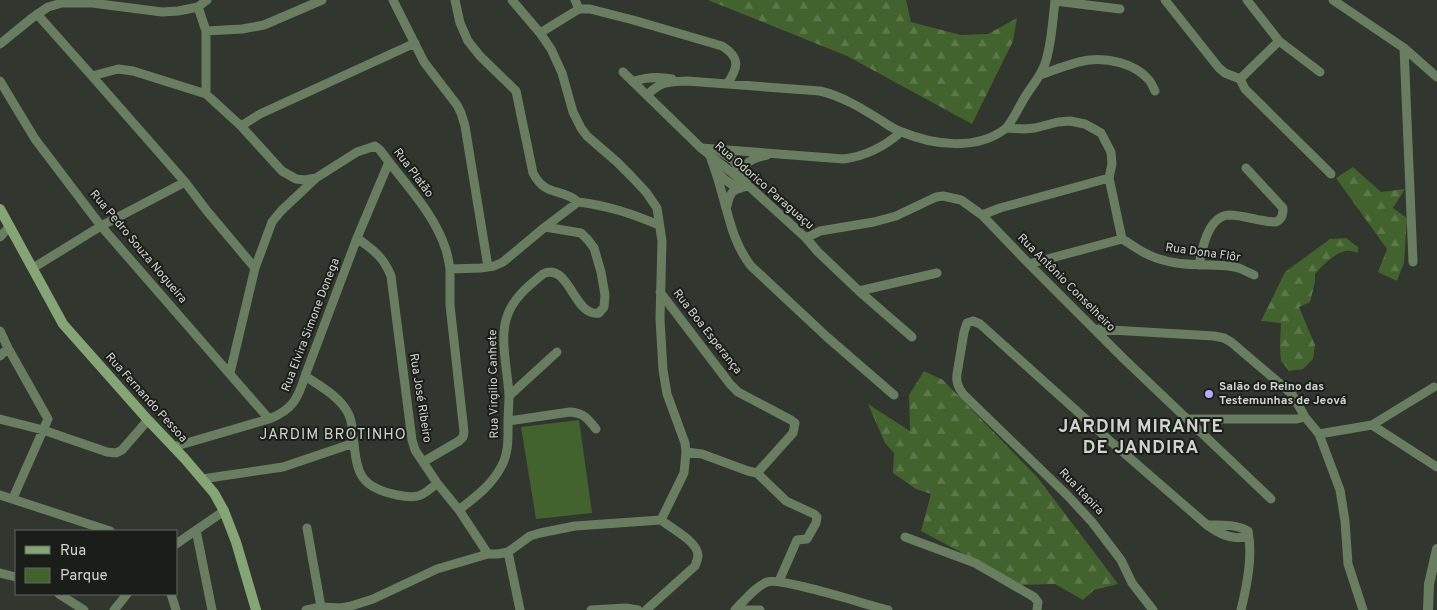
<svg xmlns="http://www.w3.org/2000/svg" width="1437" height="610" font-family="Overpass,sans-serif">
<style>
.green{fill:#42632d}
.forest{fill:url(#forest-firs)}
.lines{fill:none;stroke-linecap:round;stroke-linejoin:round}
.minor{stroke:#697d60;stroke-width:9}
.tertiary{stroke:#697d60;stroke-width:10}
.secondary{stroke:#86a576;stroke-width:10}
.poi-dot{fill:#b0aefa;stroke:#1b1d19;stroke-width:2}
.labels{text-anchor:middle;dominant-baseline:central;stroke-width:4;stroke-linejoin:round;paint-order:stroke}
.street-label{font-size:12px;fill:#d0d4cf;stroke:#1b1d19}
.poi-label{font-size:12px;font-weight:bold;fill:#d0d4cf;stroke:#1b1d19;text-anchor:start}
.quarter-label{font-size:15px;letter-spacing:1px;fill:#d0d4cf;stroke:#1b1d19}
.district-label{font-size:18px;font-weight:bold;letter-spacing:1px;fill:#d0d4cf;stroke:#1b1d19}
</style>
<defs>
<pattern id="forest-firs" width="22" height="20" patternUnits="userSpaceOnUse" patternTransform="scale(1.25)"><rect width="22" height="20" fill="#42632d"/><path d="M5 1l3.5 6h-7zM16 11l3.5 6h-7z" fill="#5c784a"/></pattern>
</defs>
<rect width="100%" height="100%" fill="#31362f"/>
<path class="green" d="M579,420L592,513L536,519L521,427Z"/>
<path class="forest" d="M708,0H906L911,22L961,35L988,34L1017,18L1013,41L972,124L847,56Z
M1353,167L1381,192L1405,189L1393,208L1407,218L1404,263L1397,281L1378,272L1387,249L1336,178Z
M1346,238L1358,247V253C1356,252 1353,251 1350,251C1338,249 1322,266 1315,274V282L1310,302L1299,307L1315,345L1313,359L1303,369L1289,371L1281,361L1280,346L1281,323L1261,321L1285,272L1330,239Z
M924,371L943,380L1038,478L1118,584L1094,590L1083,600L1055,584L1022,585L921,531L931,494L916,489L893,473L894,453L885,443L868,404L910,431L909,395Z"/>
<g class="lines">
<path class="minor" d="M393,0L424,62L457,105L461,113L465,126L488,267
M455,0L460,23L468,41L480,56L516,91L533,173C546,198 561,187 578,202
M575,0L579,9
M1165,0L1219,68L1225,73L1240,79L1245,89L1331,174
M1247,0L1279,41L1320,72
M1333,0L1404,48L1437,77
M1055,1L1120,9
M198,7L206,31V94
M37,14L92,76L118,69L133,71L206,94L241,126L282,171L296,179L305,180L316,178L357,152L375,146L380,150C403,182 434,212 446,250C448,256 449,263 450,269L481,268L494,266L503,262L545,227L578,202C609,206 630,213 659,225
M206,31L242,29L264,25L322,0
M540,33L579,9H590L633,20L722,46C740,57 739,67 727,84
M0,44L32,18L48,7L62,3H92L162,12L178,11L198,7L207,0
M1404,48L1413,262
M623,72L701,148L751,188L806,238L818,252L859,291L912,337
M1040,75C1055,70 1073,62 1089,60C1108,58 1133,63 1147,78C1151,81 1153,87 1155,91
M92,76L185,182L207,211L255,268
M1240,79L1279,41
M0,81L35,139L101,226L269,419
M634,81C647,77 658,76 672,79
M647,95C662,81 667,82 687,81L820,91C842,96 863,109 882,121C888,125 895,130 902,132C933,145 976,151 1005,129C1011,124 1020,105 1025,97C1033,84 1044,72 1047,57C1052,38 1053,19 1055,0
M241,126L260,114L415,43
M1006,128L1024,129L1035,128L1058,122L1070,121L1085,124L1101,133L1111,152L1112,164L1109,178L1122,239C1131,244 1139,251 1149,255C1174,267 1203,264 1229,266L1239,268L1254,275
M701,148L844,159C866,156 884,147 901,132
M718,150L733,160L744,176
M710,156C714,167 718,178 721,190C729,217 733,243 751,266L827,337L894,395
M717,172L724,179L737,188
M727,206C730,191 733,189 748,186C737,165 749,159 767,155
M982,215L1000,208L1109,178
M0,237L10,226
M357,238C373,250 383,256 391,276L412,440L415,450L437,483L459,510L488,554
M806,238L820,231L874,222L896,216L936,197L943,196L961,200L982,215L1029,264L1124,359L1271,499
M1029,264L1122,239
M1199,265C1202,249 1208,216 1229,215C1245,215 1260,222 1276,222C1282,219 1283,215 1283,208L1246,168
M33,268L101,226L185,182
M859,291L937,273
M660,292L730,384L738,392L791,420L795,423L793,433L757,473L748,471L702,454L686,452
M1094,329L1214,336L1224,338L1231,342L1292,394L1305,417L1319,434L1340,490L1345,521L1348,564L1363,610
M0,331L8,348L48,419L13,498
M0,356L8,348
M230,373L255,268L272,222L281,211L316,178
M305,376C320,386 339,396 348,413C352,420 352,427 353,435C357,471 357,487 397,495C417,499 422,497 437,483
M509,396L557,352
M0,419L43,430L107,452L116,453L122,450L148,420
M1189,419H1297L1305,417
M508,421L570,412C584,413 588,419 596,429
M1372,425L1437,467
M1319,434L1372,425L1434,387
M173,447L269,419C292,410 298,399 305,376L357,238L389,162
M423,462L459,441L463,437L464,432L450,305V269
M757,473L786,501L814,514L817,517L816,523L807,539L797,540L779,581
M202,479L283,467L354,443
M0,495L110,531
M459,510C475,497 491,486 501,467C509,454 508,437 508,422C508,414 509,405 509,396C508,373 500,341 506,320C511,300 528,286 543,274C569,261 574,318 599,313L604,307L605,295L601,272L594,248L588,240L581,233L545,227
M1207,525C1220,525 1237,524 1248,531C1253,556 1247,585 1241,610
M307,528L321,607
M196,530L212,610
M905,537L975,563L1034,597L1038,602L1037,610
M176,544L224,511
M508,552L520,610
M0,573L16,577
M59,594L84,610
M171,594L176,610
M114,610L127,594
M306,610L321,607L341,608L351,606L373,599L437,569L488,554H498L508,552L530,536L540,533L575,526L661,520L684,473L686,452L685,443L667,394L663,370L660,319L662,241L657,208L646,192L632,177L617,162L587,136L581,128L573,112L562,73L551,49L540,33L512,0
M591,610L626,608L638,610
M646,610L695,566C696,563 698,559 698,555C697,541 671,528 661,520
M735,610C744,601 755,587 767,582C781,577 867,605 888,610
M743,610H760
M1153,610L1132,583L1121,560L1092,522L1068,496L963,394C958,387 956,382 957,374L964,332L967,323L973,321L980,324L1109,440L1207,525C1218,533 1235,542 1248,535"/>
<path class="tertiary" d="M1428,610L1429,584L1437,549"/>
<path class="secondary" d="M0,209L63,324L148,420L185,459L214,493L224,511L236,542L256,610"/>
</g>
<circle class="poi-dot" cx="1209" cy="394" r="5"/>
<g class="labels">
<g class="street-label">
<text transform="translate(413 173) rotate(53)">Rua Platão</text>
<text transform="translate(764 186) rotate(41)">Rua Odorico Paraguaçu</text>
<text transform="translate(138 247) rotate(50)">Rua Pedro Souza Nogueira</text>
<text transform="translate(1203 253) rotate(8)">Rua Dona Flôr</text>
<text transform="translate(1066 283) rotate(45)">Rua Antônio Conselheiro</text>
<text transform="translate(311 325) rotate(-69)">Rua Elvira Simone Donega</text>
<text transform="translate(707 332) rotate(52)">Rua Boa Esperança</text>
<text transform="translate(494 384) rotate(-91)">Rua Virgilio Canhete</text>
<text transform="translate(146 398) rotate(48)">Rua Fernando Pessoa</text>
<text transform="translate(420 398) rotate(81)">Rua José Ribeiro</text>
<text transform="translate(1081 492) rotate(46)">Rua Itapira</text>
</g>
<g class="poi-label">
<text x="1219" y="387">Salão do Reino das<tspan x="1219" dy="14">Testemunhas de Jeová</tspan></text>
</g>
<g class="quarter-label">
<text x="333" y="435">JARDIM BROTINHO</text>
</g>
<g class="district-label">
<text x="1141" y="427">JARDIM MIRANTE<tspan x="1141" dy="21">DE JANDIRA</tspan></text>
</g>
</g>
<rect x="15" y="530" width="162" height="65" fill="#1b1d19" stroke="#636662"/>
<rect x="25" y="546" width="25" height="8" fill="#86a576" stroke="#636662"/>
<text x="60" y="555" font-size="15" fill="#d0d4cf">Rua</text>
<rect x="25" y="568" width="25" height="15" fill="#42632d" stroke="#636662"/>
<text x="60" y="580" font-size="15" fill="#d0d4cf">Parque</text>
</svg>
